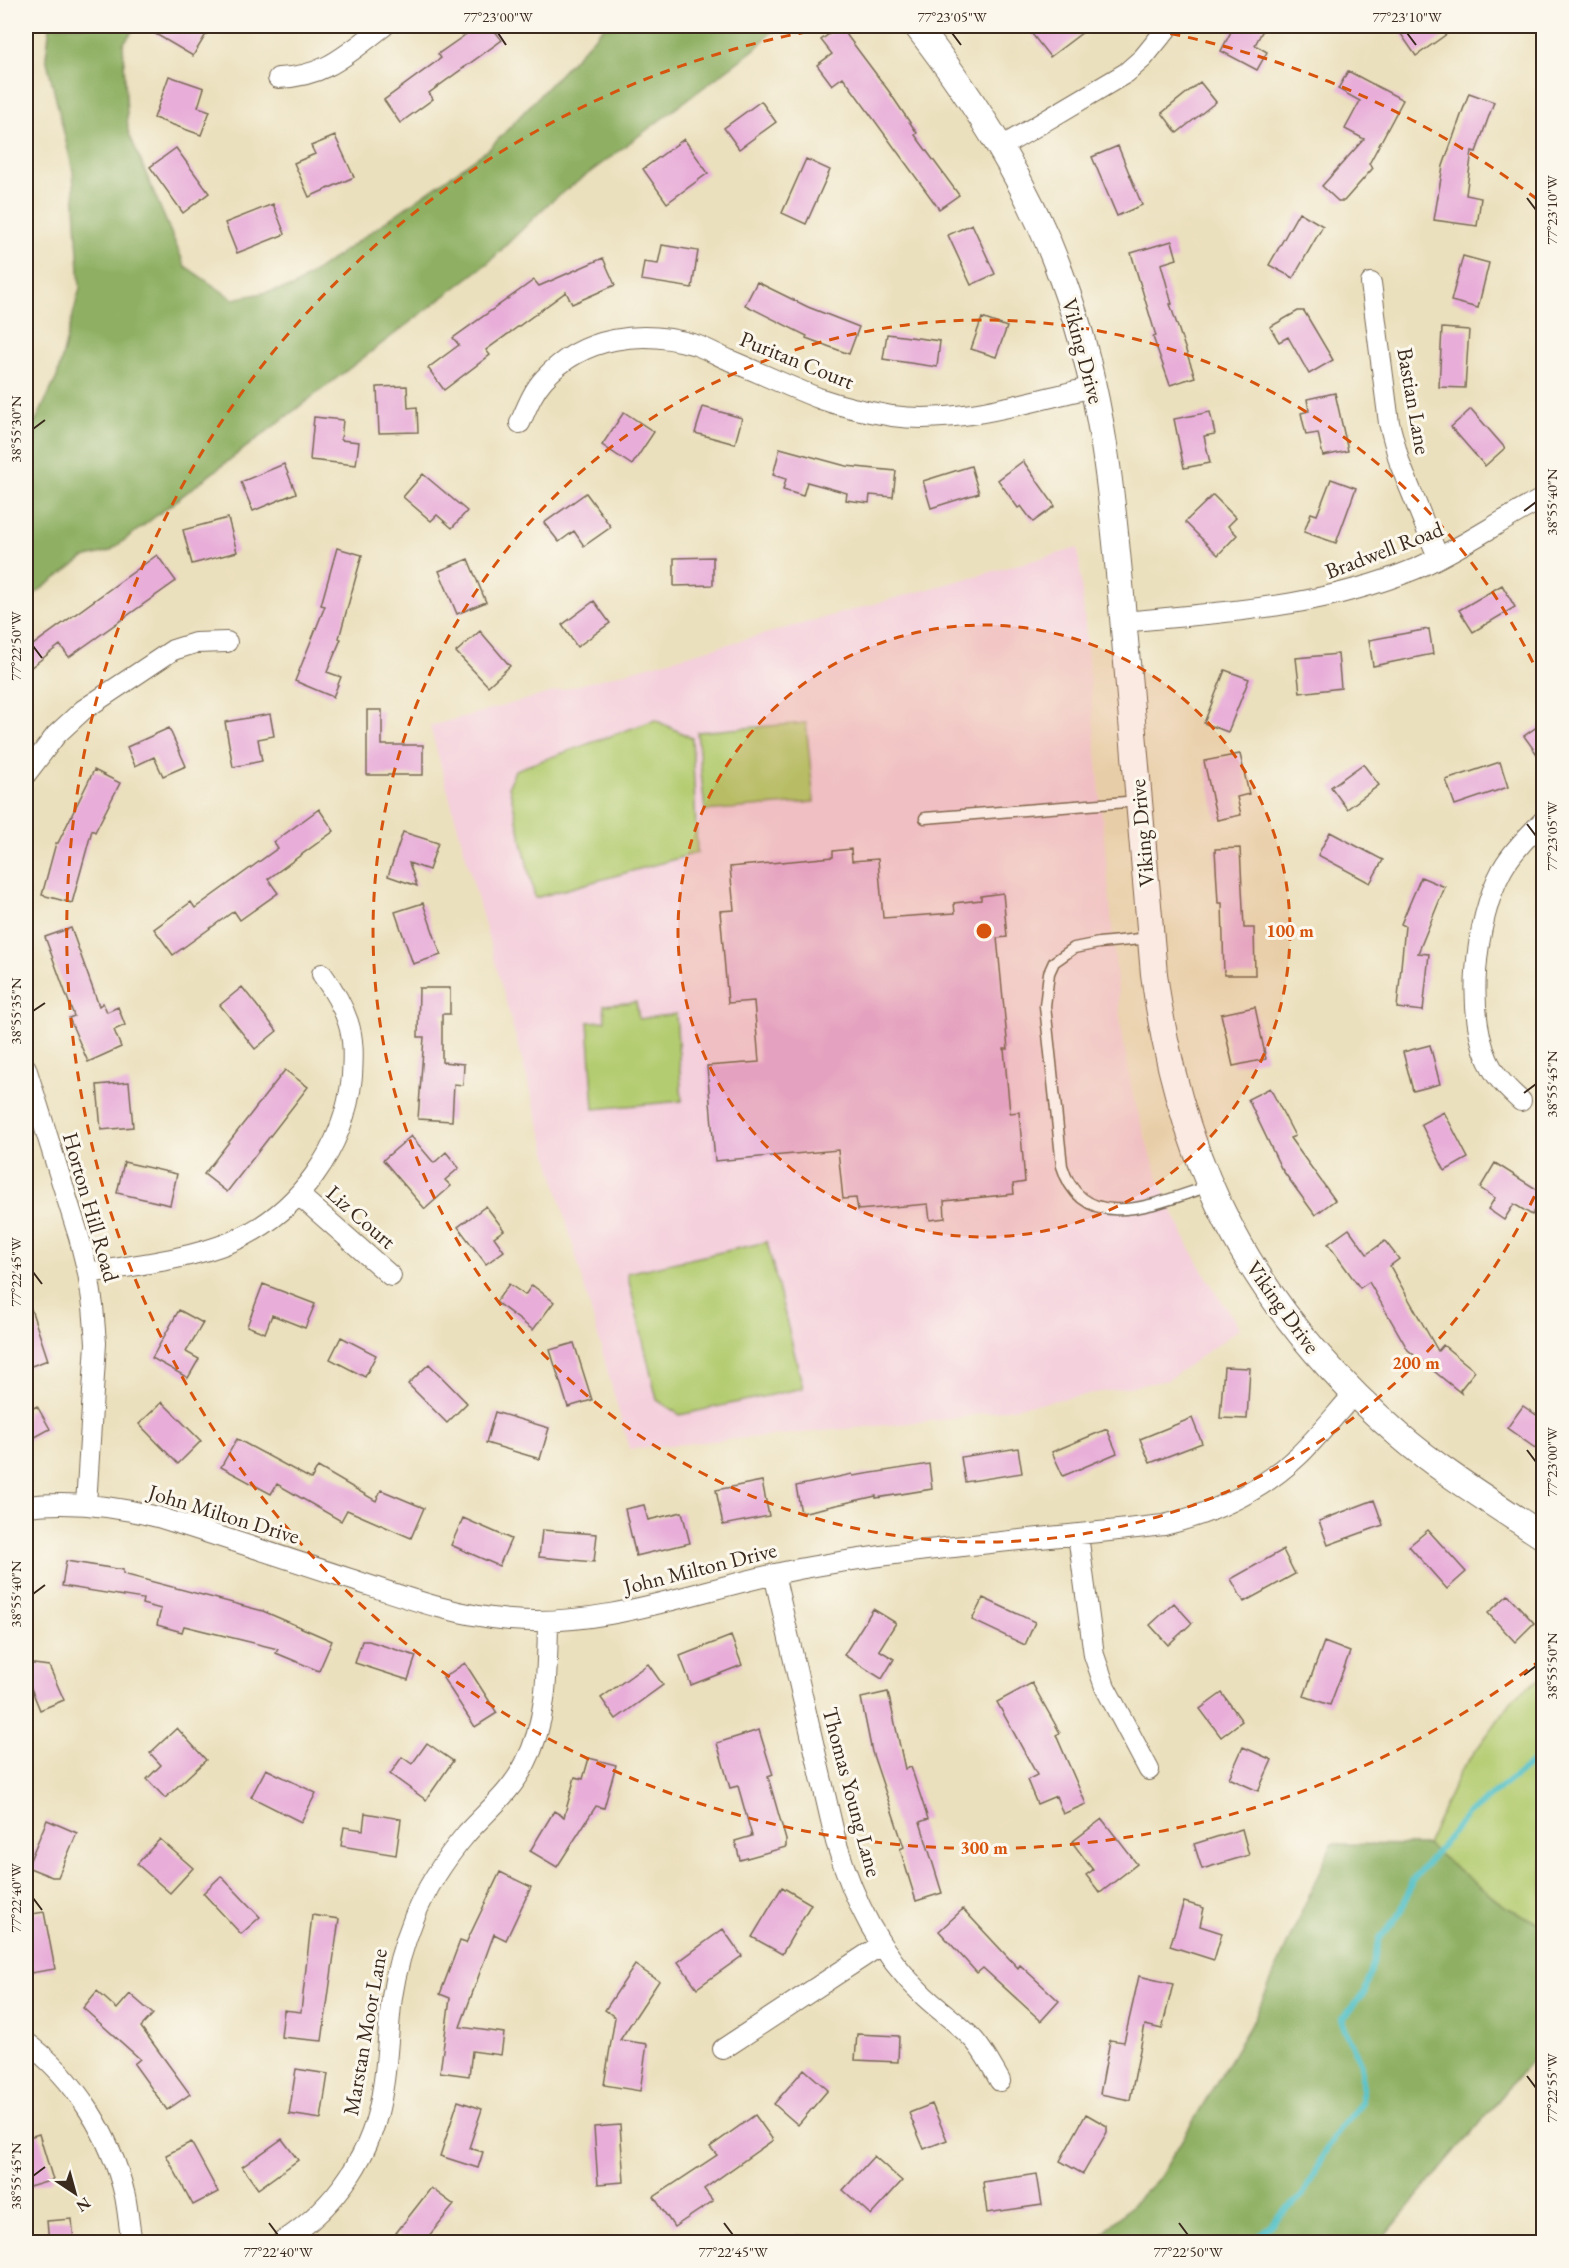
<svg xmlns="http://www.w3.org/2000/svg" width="1569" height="2268" font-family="'EB Garamond',serif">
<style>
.built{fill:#f4cfdc}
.green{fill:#b4cc71;stroke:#787b48;stroke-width:1.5}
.forest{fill:#8fb063;stroke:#656d40;stroke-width:1.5}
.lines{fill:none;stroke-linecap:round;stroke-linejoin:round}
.stream{stroke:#53c1c8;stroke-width:6}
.building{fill:#e8aed9}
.service-casing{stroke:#796a56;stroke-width:13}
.minor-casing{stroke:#796a56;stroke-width:22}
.tertiary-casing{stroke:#796a56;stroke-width:28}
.service{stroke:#fff;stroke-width:10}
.minor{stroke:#fff;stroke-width:20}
.tertiary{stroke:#fff;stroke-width:26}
.ticks{fill:none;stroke:#3b2a1e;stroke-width:2}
.ring{fill:none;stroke:#d7540e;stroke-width:3;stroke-dasharray:10 8}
.labels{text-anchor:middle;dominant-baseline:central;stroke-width:6;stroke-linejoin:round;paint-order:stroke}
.street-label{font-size:22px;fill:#3b2a1e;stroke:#fbf7ec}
.centre{fill:#d7540e;stroke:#fbf7ec;stroke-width:3}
.ring-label{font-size:18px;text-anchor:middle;font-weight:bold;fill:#d7540e;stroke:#fbf7ec;stroke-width:6;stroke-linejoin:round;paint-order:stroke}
.neatline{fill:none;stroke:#3b2a1e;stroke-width:2}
.ticks-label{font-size:15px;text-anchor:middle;fill:#3b2a1e}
</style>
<rect width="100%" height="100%" fill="#fbf7ec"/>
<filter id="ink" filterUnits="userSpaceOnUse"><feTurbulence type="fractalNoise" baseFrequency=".0167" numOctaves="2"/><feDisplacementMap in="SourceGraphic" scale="12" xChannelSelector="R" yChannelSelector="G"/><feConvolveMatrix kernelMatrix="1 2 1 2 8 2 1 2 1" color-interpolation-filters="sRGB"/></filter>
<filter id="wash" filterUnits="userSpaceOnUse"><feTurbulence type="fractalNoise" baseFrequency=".008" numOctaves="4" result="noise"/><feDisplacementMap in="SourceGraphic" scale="24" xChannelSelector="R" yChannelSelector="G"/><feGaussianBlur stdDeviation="1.35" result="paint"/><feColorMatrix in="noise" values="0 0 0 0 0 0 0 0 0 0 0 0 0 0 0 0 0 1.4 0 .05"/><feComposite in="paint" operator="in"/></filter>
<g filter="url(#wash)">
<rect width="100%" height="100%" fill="#ebe0bd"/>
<path class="built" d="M1078,548L1121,1027L1133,1096L1149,1150L1165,1195L1188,1244L1216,1293L1240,1328L1168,1380L951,1419L629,1449L430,726Z"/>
<path class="green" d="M655,720L692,738L697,853L535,898L509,786L515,770Z
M806,723L814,802L705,811L697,732Z
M636,1002L639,1019L676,1014L682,1101L594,1109L588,1022L605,1021L604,1005Z
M767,1242L803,1388L680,1415L657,1400L627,1273Z
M1543,1676V1925L1504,1906L1427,1845L1460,1772L1514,1698Z"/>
<path class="forest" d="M50,26H136L123,44L128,131L185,266L233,299L293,287L490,148L605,26H777L755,49L549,203L489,262L110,551L84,558L26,600V441L57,377L80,288L73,171L46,57Z
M1332,1844L1427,1845L1504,1906L1543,1925V2047L1380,2242H1095L1160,2177L1254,2019Z
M797,2236L850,2242H791Z"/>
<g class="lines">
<path class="stream" d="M1252,2242L1304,2194L1324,2153L1341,2127L1362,2102V2067L1341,2020L1365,1992L1380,1938L1402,1911L1412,1881L1467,1815L1544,1753"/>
</g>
<g id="blocks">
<path class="building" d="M142,26H211L193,56Z
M478,26H491L502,40L429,93L433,99L400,123L384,100L441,58L438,54Z
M840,26L888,90L917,133L915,135L959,195L939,209L843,77L832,85L817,65L832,54L821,40Z
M1043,26H1091L1050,57L1032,34Z
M1234,26H1265L1255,45L1267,52L1257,70L1221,51Z
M1413,26H1458L1416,56L1401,34Z
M1348,71L1403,100L1369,164L1373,168L1344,201H1338L1322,186L1364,139L1345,129L1360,101L1338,89Z
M169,76L204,88L198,107L210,111L201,135L154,118Z
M1200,82L1216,102L1177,133L1162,113Z
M1469,93L1494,102L1476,152L1472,151L1466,195L1481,198L1477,226L1434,220L1443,166Z
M761,101L776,122L739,149L724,128Z
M335,136L354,177L309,197L294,163L315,154L311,146Z
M684,139L708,173L667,203L643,169Z
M1118,146L1142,205L1117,216L1092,157Z
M176,148L209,193L183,213L150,167Z
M806,159L830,170L806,224L782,213Z
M273,204L285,234L237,253L225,223Z
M1299,212L1323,226L1293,278L1269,265Z
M972,224L995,274L971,285L948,235Z
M1172,241L1177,259L1161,264L1172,304H1170L1195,377L1170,385L1153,337L1156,336L1131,253Z
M662,245L698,251L692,288L641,280L644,262L658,264Z
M1463,256L1489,263L1478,308L1451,301Z
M603,258L615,285L572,304L566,292L486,350L490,355L444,390L428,368L459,345L453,338L534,280L539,286Z
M757,282L808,307L859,327L849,354L806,338L807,336L745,305Z
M1298,311H1304L1333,360L1309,374L1288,337L1279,342L1270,327Z
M982,318L1007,327L996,357L971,349Z
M1442,328L1469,330L1465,388L1439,387Z
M887,334L940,341L937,367L883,359Z
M407,386L408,408L417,407L418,432L379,433L377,387Z
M1335,393L1348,451L1323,456L1318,433L1306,435L1301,413L1309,411L1307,399Z
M703,407L742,418L735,444L695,433Z
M1471,409L1505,448L1485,466L1451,427Z
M624,412L654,432L632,465L602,445Z
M1210,412L1215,434L1204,436L1210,463L1184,468L1174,419Z
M314,417L343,420L341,440L359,442L356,465L310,460Z
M780,448L846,466L896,471L893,497L870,495L869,503L846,500L847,493L807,482L803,496L783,490L786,479L773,475Z
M1023,461L1055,506L1033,522L1021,506L1018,508L998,480Z
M284,464L296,493L253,511L241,482Z
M971,466L979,493L931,508L923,481Z
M423,474L467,511L452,528L437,515L431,521L403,497Z
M1331,479L1356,488L1336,543L1304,532L1311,513L1317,515Z
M586,493L611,527L584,546L574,531L559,542L544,523Z
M1213,495L1236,518L1228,526L1237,535L1218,555L1185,522Z
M228,518L237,552L192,564L183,530Z
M337,548L362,555L339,638L341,639L327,672L341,677L333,697L295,681L325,606L321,605Z
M157,555L176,581L69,657L60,645L26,671V650Z
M713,557V585L674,586V558Z
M468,559L486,602L457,614L439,571Z
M1502,585L1515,607L1473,632L1459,610Z
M594,601L610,623L577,647L562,625Z
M1429,629L1433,654L1373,666L1369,640Z
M480,631L510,666L488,686L456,652Z
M1338,654L1341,688L1300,693L1296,658Z
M1225,670L1249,679L1228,732L1204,723Z
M367,710H382V745H423V775H367Z
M270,714L274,736L258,739L262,761L233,767L225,722Z
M1544,722V764L1524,736Z
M169,728L186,766L163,776L154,757L135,766L127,747Z
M1240,754L1249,794L1237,797L1241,815L1217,820L1204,761Z
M1500,762L1508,787L1455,805L1446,780Z
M1363,764L1379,785L1347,809L1331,787Z
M94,770L120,783L95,832L92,830L72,903L42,895L56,843H58Z
M319,809L334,831L268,879L278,893L240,920L234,911L173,955L154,929L191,902L195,908L278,848L274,842Z
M403,832L438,843L429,870L409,863L417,886L388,876Z
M1330,832L1383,860L1370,883L1318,855Z
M1240,848L1244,928H1254L1255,975H1224L1222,903H1218L1215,849Z
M851,849L852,861L878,859L883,918L955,913L954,903L981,900V896L1003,893L1007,937L997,938L1008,1049H1004L1010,1113L1019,1112L1025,1182L1013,1184L1014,1194L944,1201L945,1218L930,1220L928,1204L858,1210L856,1198L843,1199L838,1150L715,1161L707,1066L759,1062L754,1001L728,1003L720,911L734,910L730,867L833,857V851Z
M1421,877L1445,887L1418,953L1429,954L1423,1011L1397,1008L1405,926L1401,924Z
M423,903L441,955L413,964L395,912Z
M71,928L99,1006L103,1003L107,1012L118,1007L125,1025L114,1030L121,1047L88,1062L69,1018L74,1016L45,937Z
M242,987L277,1031L255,1049L220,1005Z
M419,988H450V1014H442V1062L464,1064L463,1085L454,1084L452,1121L418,1119L424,1037H418Z
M1255,1007L1266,1059L1233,1066L1221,1014Z
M1430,1045L1440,1084L1413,1091L1403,1052Z
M285,1070L308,1087L227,1192L204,1174Z
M129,1082L133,1127L101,1130L97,1085Z
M1270,1088L1295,1136L1290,1138L1335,1200L1315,1215L1281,1168L1248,1099Z
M1444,1112L1468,1158L1445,1171L1421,1124Z
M411,1136L434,1163L446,1152L459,1168L445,1180L451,1186L425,1209L383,1160Z
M124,1162L177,1174L170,1205L117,1193Z
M1495,1163L1544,1194V1197L1532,1215L1514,1204L1504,1220L1488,1209L1495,1198L1480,1188Z
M486,1206L504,1230L494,1237L504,1251L486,1264L458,1227Z
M1349,1229L1367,1254L1385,1241L1399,1259L1390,1266L1438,1351L1443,1345L1475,1371L1460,1390L1461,1393L1408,1350L1369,1282L1360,1288L1328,1244Z
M263,1284L315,1304L305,1328L272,1315L265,1333L247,1326Z
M509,1284L525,1295L532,1285L554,1302L533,1330L496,1302Z
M29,1303L48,1360L26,1368V1304Z
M179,1310L203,1323L186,1352L199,1359L188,1378L152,1358Z
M341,1337L376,1355L365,1377L330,1359Z
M574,1343L592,1400L568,1407L550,1350Z
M429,1364L467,1403L447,1423L408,1384Z
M1224,1367L1250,1368L1247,1419L1220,1418Z
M162,1402L201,1441L178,1464L139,1424Z
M37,1406L50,1429L26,1442V1412Z
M1523,1406L1544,1420V1436L1535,1448L1507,1428Z
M495,1412L549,1428L540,1459L486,1443Z
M1192,1418L1202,1443L1150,1463L1140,1439Z
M1107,1429L1117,1453L1063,1476L1052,1452Z
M237,1439L311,1479L318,1467L376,1501L381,1490L424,1508L411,1538L347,1510L341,1521L277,1484L271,1494L221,1467Z
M1018,1448L1022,1473L965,1482L961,1457Z
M929,1464L932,1489L876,1498V1496L801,1513L796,1486L852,1474L853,1476Z
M762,1481L769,1516L723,1525L716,1490Z
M1374,1500L1383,1525L1328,1545L1319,1521Z
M644,1505L648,1520L682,1512L690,1543L636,1556L625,1509Z
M463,1518L511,1539L499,1566L451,1545Z
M542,1530L597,1534L594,1562L539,1557Z
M1428,1530L1466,1572L1447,1589L1409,1546Z
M1283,1550L1295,1574L1244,1602L1231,1579Z
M66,1561L123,1570V1574L263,1611L332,1641L319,1671L276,1653L278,1649L184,1626L182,1632L157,1625L161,1609L142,1604L143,1599L62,1586Z
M1508,1595L1534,1623L1515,1642L1488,1613Z
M983,1598L1035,1622L1025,1645L972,1620Z
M1174,1603L1192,1623L1168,1645L1150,1625Z
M873,1609L896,1623L879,1650L894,1659L882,1679L844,1655Z
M731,1636L742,1665L691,1685L680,1656Z
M362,1641H369L416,1656L408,1680L355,1663Z
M1324,1642L1350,1652L1330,1705L1304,1696Z
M26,1663L49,1666L64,1700L40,1710L26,1676Z
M465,1663L497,1713L475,1727L443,1678Z
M648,1664L663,1685L616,1719L601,1698Z
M1032,1683L1060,1733L1056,1735L1086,1804L1063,1814L1056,1796L1037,1804L1027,1780L1037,1775L997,1702Z
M888,1692L905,1769L911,1767L928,1819L920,1822L942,1893L916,1901L900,1849L904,1847L872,1752L861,1698Z
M1222,1693L1242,1721L1221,1737L1200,1709Z
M177,1728L206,1760L165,1798L147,1779L161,1765L150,1753Z
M759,1730L773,1775L768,1777L786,1840V1847L740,1860L735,1841L752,1836L738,1786L730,1788L717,1743Z
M427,1743L453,1761L426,1800L390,1774L402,1757L412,1764Z
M1243,1747L1272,1760L1258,1791L1229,1778Z
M589,1758L616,1765L604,1808L596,1806L557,1867L530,1851L554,1811L564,1817L575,1777L583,1779Z
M266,1769L316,1793L301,1822L251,1797Z
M365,1813L401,1819L396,1855L341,1846L344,1827L363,1830Z
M1102,1819L1137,1864L1100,1893L1086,1875L1093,1870L1072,1842Z
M47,1820L77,1833L58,1877H52L27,1867Z
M1242,1829L1249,1855L1202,1869L1194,1844Z
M160,1839L193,1868L170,1893L137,1864Z
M500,1872L531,1887L506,1940L494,1934L460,2027L504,2033L501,2055L472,2051L469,2076L440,2072L450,1998L440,1994L460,1941L466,1943Z
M221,1876L260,1917L241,1934L203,1893Z
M782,1887L811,1904L782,1954L752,1937Z
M1184,1902L1204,1908L1200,1926L1222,1933L1214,1960L1170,1946Z
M963,1909L1018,1968L1020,1965L1059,2001L1041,2021L983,1968L977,1973L939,1931Z
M44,1912L55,1969L31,1973L26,1944V1915Z
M312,1915L339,1919L322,2041L281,2037L284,2010L301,2012Z
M723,1929L742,1956L697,1988L678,1962Z
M635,1965L659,1981L620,2040L647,2044L640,2091L604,2085L615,2017L605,2010Z
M1139,1976L1173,1984L1162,2029L1145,2025L1130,2100L1100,2094L1110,2040L1124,2042Z
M97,1991L117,2009L130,1994L153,2014L141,2027L190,2094L167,2110L134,2064L140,2059L83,2008Z
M857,2034L899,2036L898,2062L855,2060Z
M296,2069L328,2074L321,2119L289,2114Z
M804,2069L828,2090L798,2125L774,2104Z
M458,2101L482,2109L469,2148L483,2152L478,2168L440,2156Z
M932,2104L947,2140L924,2149L909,2113Z
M1086,2114L1107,2126V2132L1083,2174L1060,2161Z
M755,2115L773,2140L704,2189L713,2201L674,2227L654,2197L717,2155L710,2147Z
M620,2125L624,2182L598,2184L594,2127Z
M39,2134L53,2180L26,2188V2138Z
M282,2139L298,2160L258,2189L242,2167Z
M191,2142L218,2192L193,2205L166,2155Z
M874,2156L902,2181L871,2215L843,2190Z
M1037,2174L1042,2205L987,2213L983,2182Z
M431,2188L454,2205L424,2242H407L396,2233Z
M72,2219L74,2242H49L47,2221Z"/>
</g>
</g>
<g filter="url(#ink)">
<use href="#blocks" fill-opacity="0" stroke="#796a56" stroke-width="1.5"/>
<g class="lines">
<defs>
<path id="service" d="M925,818L1139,801
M1151,938L1099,943L1074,948L1054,962L1049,973L1045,1006L1062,1166C1084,1239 1161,1201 1210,1186"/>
<path id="minor" d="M278,78C326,77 348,53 384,26
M1001,147L1126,73L1143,58L1169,26
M1371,283L1389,423L1400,464L1438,557
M520,423C527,407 533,391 544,379C583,336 642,329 696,345C707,349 718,355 729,360C760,373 790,387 821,399C844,407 868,412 892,416C960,425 1029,401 1094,387
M1123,622C1224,612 1320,608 1415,569C1460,550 1500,520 1544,498
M26,774L56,735L83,710L173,650L195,643L227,642
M26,1068L79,1237L88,1273L93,1306L96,1343L86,1505
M1521,1101C1511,1092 1500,1082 1493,1070C1463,1020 1475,920 1502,870C1512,852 1529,835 1544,820
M299,1195L391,1276
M88,1273C135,1265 186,1260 231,1242C298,1214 345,1148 352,1076C353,1058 354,1040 348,1022C342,1004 333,989 322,974
M26,1506C70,1501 115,1506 158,1517C222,1537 286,1558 350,1579C402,1596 455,1616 510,1620C610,1628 703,1587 799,1569C919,1547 1042,1539 1164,1525C1214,1513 1260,1492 1298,1456C1318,1437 1335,1415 1354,1394
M1078,1535L1094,1655L1105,1687L1149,1770
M774,1574L836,1842C854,1901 879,1953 924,1996C940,2011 958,2023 973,2039C984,2051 992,2067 1000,2081
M26,2042C75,2078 111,2136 125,2196C128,2211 129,2227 132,2242
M723,2049L881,1945
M282,2242C337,2206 374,2153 383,2087C388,2057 388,2027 392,1997C396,1970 404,1943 414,1918C426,1888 446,1858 467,1833C488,1810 511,1792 525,1764C548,1720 547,1669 548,1621"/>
<path id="tertiary" d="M917,26C977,104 1030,187 1063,281C1106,399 1114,516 1125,640C1134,751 1144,862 1154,974C1179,1165 1252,1308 1399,1435C1443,1473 1495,1504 1544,1537"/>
</defs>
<use href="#service" class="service-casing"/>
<use href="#minor" class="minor-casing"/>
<use href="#tertiary" class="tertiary-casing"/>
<use href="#service" class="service"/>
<use href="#minor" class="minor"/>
<use href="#tertiary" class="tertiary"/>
</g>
</g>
<path class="ticks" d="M498,33L506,45M952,33L961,45M1407,33L1416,45M1527,198L1536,210M33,429L45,420M1524,511L1536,502M33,646L42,658M1527,824L1536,836M33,1011L45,1003M1524,1093L1536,1084M33,1272L42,1284M1527,1450L1536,1462M33,1594L45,1585M1524,1675L1536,1666M33,1898L42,1910M1527,2076L1536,2088M33,2176L45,2167M269,2223L278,2235M724,2223L733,2235M1179,2223L1188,2235"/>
<circle cx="984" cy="931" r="306" fill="#d7540e" fill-opacity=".12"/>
<g class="ring">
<circle cx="984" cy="931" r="306"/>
<path d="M1542 1180A611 611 0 1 1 1542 682"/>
<path d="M1542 1659A917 917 0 1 1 833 27M1135 27A917 917 0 0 1 1542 203"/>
</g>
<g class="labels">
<g class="street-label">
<text transform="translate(1083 351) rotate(75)">Viking Drive</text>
<text transform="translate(797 360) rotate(22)">Puritan Court</text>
<text transform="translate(1414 401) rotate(80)">Bastian Lane</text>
<text transform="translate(1384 550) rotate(-21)">Bradwell Road</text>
<text transform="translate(1142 833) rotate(-95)">Viking Drive</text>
<text transform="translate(91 1207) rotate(74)">Horton Hill Road</text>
<text transform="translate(361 1217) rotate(41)">Liz Court</text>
<text transform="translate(1283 1307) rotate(54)">Viking Drive</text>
<text transform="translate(224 1514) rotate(17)">John Milton Drive</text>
<text transform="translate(700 1568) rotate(-14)">John Milton Drive</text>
<text transform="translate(852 1792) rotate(75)">Thomas Young Lane</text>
<text transform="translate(365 2032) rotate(-80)">Marstan Moor Lane</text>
</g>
</g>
<circle cx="984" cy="931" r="9" class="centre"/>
<g class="ring-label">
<text x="1290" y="937">100 m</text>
<text x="1416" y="1369">200 m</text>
<text x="984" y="1854">300 m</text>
</g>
<rect width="1569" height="2268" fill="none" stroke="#fbf7ec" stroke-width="66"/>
<g transform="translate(75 2193) rotate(144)" stroke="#fbf7ec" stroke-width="4.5" paint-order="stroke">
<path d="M0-4.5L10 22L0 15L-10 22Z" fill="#3b2a1e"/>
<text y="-9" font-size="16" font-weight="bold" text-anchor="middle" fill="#3b2a1e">N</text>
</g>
<rect x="33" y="33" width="1503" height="2202" class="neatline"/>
<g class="ticks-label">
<text x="498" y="22">77°23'00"W</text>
<text x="952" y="22">77°23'05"W</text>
<text x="1407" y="22">77°23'10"W</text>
<text transform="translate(1552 210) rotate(-90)" y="5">77°23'10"W</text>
<text transform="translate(16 429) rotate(-90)" y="5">38°55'30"N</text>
<text transform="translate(1552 502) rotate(-90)" y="5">38°55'40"N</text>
<text transform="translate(16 646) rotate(-90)" y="5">77°22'50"W</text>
<text transform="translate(1552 836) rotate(-90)" y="5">77°23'05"W</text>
<text transform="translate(16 1011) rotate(-90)" y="5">38°55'35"N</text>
<text transform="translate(1552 1084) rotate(-90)" y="5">38°55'45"N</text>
<text transform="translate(16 1272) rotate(-90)" y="5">77°22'45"W</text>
<text transform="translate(1552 1462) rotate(-90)" y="5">77°23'00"W</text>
<text transform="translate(16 1594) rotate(-90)" y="5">38°55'40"N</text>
<text transform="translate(1552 1666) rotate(-90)" y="5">38°55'50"N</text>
<text transform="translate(16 1898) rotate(-90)" y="5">77°22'40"W</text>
<text transform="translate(1552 2088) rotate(-90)" y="5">77°22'55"W</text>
<text transform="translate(16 2176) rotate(-90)" y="5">38°55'45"N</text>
<text x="278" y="2257">77°22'40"W</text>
<text x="733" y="2257">77°22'45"W</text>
<text x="1188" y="2257">77°22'50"W</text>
</g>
</svg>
